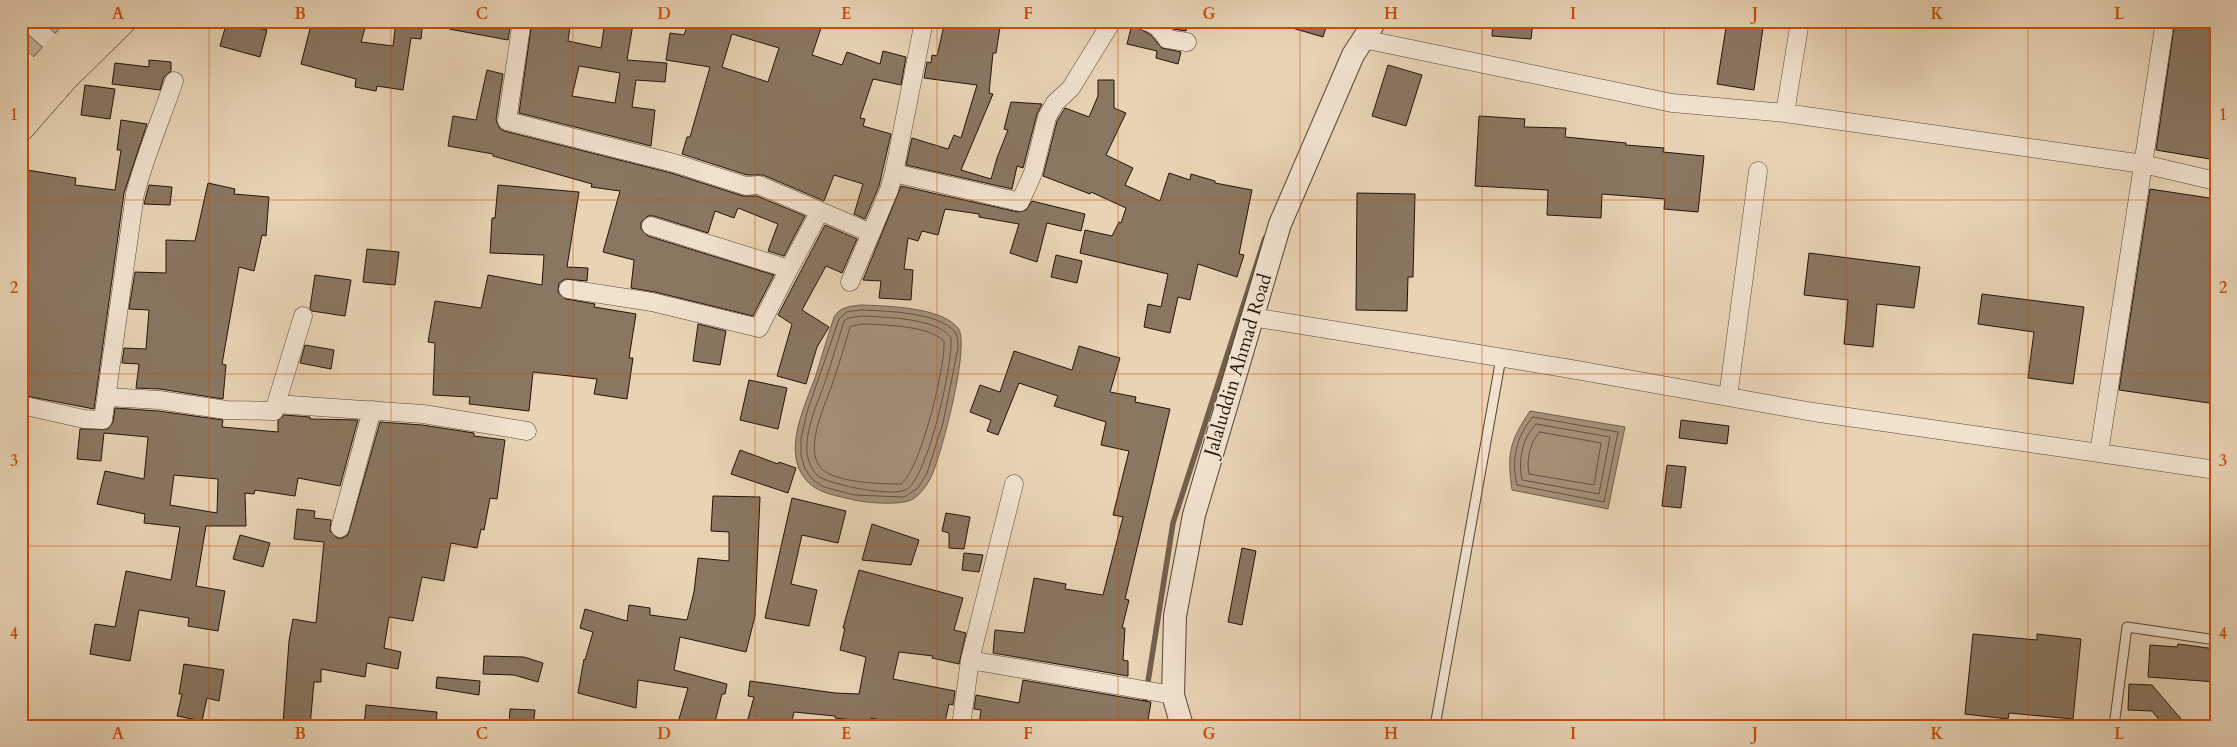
<svg xmlns="http://www.w3.org/2000/svg" width="2237" height="747" font-family="Cardo,serif">
<style>
.green{fill:#c6b298;stroke:#746250}
.water{fill:#a5927a;stroke:#715f4c}
.lines{fill:none;stroke-linecap:round;stroke-linejoin:round}
.shore{stroke:#645241;stroke-width:1}
.stream{stroke:#715f4c;stroke-width:5.5}
.building{fill:#897762;stroke:#221308;fill-rule:evenodd}
.service-casing{stroke:#544333;stroke-width:11}
.minor-casing{stroke:#544333;stroke-width:19}
.tertiary-casing{stroke:#544333;stroke-width:24}
.primary-casing{stroke:#221308;stroke-width:29}
.service{stroke:#f0e2cf;stroke-width:9}
.minor{stroke:#f0e2cf;stroke-width:18}
.tertiary{stroke:#f0e2cf;stroke-width:22}
.primary{stroke:#e8d3b5;stroke-width:28}
.grid{fill:none;stroke:#ca4e0b;stroke-width:1;stroke-opacity:0.55}
.labels{text-anchor:middle;dominant-baseline:central;stroke-width:4;stroke-linejoin:round;paint-order:stroke}
.street-label{font-size:19px;fill:#221308;stroke:#f0e2cf}
.neatline{fill:none;stroke:#ca4e0b;stroke-width:2}
.grid-label{font-size:16px;text-anchor:middle;font-weight:bold;fill:#ca4e0b}
</style>
<rect width="100%" height="100%" fill="#e8d3b5"/>
<filter id="stains"><feTurbulence type="fractalNoise" baseFrequency=".004" numOctaves="4"/><feColorMatrix values="0 0 0 0 .2 0 0 0 0 .09 0 0 0 0 .02 0 0 0 .5 -.17"/></filter>
<radialGradient id="worn" r=".72"><stop offset=".6" stop-color="#630" stop-opacity="0"/><stop offset="1" stop-color="#630" stop-opacity=".3"/></radialGradient>
<path class="green" d="M21,21H82L21,87Z"/>
<path class="water" d="M861,305C887,306 941,307 958,328C971,344 941,455 932,475C928,484 921,494 913,499C902,506 863,503 850,499C834,495 817,493 806,480C781,451 806,404 816,375C822,355 828,336 834,317C839,307 851,306 861,305Z
M1530,411L1625,427L1608,509L1512,490C1507,454 1509,442 1530,411Z"/>
<g class="lines">
<path class="shore" d="M861,310C885,311 939,312 955,332C958,337 958,343 958,348L943,423L927,473L918,488L904,497L854,495L824,487L813,480L805,469L801,455V439L807,412L839,319L847,312Z
M862,316C884,317 938,318 951,338C953,364 928,476 907,489C894,498 831,485 818,476C812,471 808,461 807,453C805,428 818,403 826,379C832,360 838,341 844,321L849,318Z
M862,324C884,325 927,325 944,341C946,365 920,471 901,484C883,484 832,483 820,467C804,447 826,403 833,382C839,364 845,345 850,327Z
M1533,417L1618,432L1604,502L1517,485C1511,462 1516,435 1533,417Z
M1536,424L1610,437L1599,494L1522,480C1518,461 1522,438 1536,424Z
M1540,432L1601,443L1594,485L1529,474C1526,461 1530,441 1540,432Z"/>
<path class="stream" d="M1144,707L1173,523L1265,238"/>
</g>
<path class="building" d="M227,21L267,30L260,57L220,46Z
M312,21H367L361,42L393,46L396,21H423L421,39L411,38L403,90L377,86L376,91L355,87L356,79L301,64Z
M450,21H511L508,40L449,29Z
M532,21H571L568,41L601,48L605,21L633,24L627,60L667,63L665,82L636,80L632,107L655,110L651,146L519,113ZM579,66L620,73L615,103L572,96Z
M689,21H800L821,28L812,55L842,65L847,52L880,64L883,51L906,57L901,85L873,79L860,118L865,119L863,126L891,134L879,186L865,219L854,214L863,184L834,175L824,201L763,175H747L682,154L687,137H690L710,67L666,60L670,33L684,35ZM732,34L779,48L768,82L722,67Z
M945,21H1001L996,53H993L989,93L993,94L961,170L991,179L997,158L1008,130L1004,129L1011,102L1042,104L1037,114L1023,168L1017,166L1012,189L906,165L912,138L948,149L954,135L961,138L977,85L924,78L927,62L931,63L932,55L937,56Z
M1168,21H1188L1186,31L1173,29Z
M1282,21H1328L1323,37L1282,25Z
M1493,21H1533L1531,39L1492,36Z
M1727,21H1764L1754,90L1717,84Z
M2175,21H2216V160L2156,150Z
M1132,24L1151,35L1162,48L1181,52L1178,64L1156,58L1157,51L1127,44Z
M149,60L171,62V71L164,77L160,90L112,84L115,63L149,67Z
M1388,65L1422,75L1406,126L1372,116Z
M487,70L503,74L496,120L500,129L504,131L671,173L743,196H757L805,216L784,256L768,251L778,224L738,208L734,218L715,211L708,233L654,216H648L641,222V229L648,236L774,275L753,316L655,292L631,288L634,260L603,252L620,191L591,187L592,184L493,156V154L448,146L453,116L476,120Z
M1098,80H1114V108L1126,113L1106,155L1133,168L1125,185L1160,201L1169,173L1190,180L1191,174L1215,181V183L1252,190L1239,254L1244,255L1237,277L1198,264L1190,300L1178,297L1170,333L1144,327L1148,304L1161,307L1168,274L1080,253L1085,230L1112,236L1119,222L1121,223L1126,208L1091,192L1090,194L1043,176L1057,121L1065,108L1089,117L1098,96Z
M85,85L115,89L110,119L81,115Z
M1479,116L1525,119L1524,127L1566,128L1565,137L1626,143V145L1664,148L1663,152L1704,156L1698,212L1664,209L1665,199L1602,194L1601,218L1547,215L1548,190L1475,186Z
M121,120L147,124L124,193L94,409L21,395V169L76,178L75,185L115,190L121,150H117Z
M208,183L235,189L234,194L269,197L266,236L262,235L254,271L239,267L222,364L226,365L223,399L160,389L136,388L139,364L122,363L124,348L146,349L149,310L129,309L135,272L166,273V240L195,241Z
M149,185L172,187L170,205L144,204Z
M498,185L579,192L567,267L588,268L587,281L565,279L559,283L558,292L566,299L595,304L594,307L636,314L629,358H633L627,399L594,394L597,379L533,372L529,411L469,404L470,397L433,395L435,343L428,342L435,301L481,308L488,275L542,285L544,255L490,253L492,218H495Z
M901,186L1018,212L1026,210L1032,201L1085,214L1081,231L1047,223L1037,262L1010,253L1019,224L979,217V214L945,209L938,235L922,231L918,241L908,238L904,269L913,270L911,300L879,298L881,281L863,280Z
M2150,189L2216,199V404L2119,390Z
M1357,193L1415,194L1413,277H1408L1407,311L1356,310Z
M825,225L857,239L842,273L826,266L802,310L829,327L817,347L806,384L777,376L792,324L778,315Z
M367,249L399,252L395,285L363,282Z
M1809,253L1920,267L1914,308L1877,304L1873,347L1844,344L1848,300L1804,295Z
M1056,255L1082,261L1077,283L1051,277Z
M315,275L351,280L345,316L312,311L310,308Z
M1982,294L2084,307L2073,384L2028,378L2034,332L1978,324Z
M698,324L726,331L720,365L693,361Z
M305,345L334,350L331,369L300,363Z
M1079,346L1120,358L1110,392L1136,397L1135,402L1170,409L1125,599L1129,600L1122,628H1125L1123,660L1128,661V676L993,653L995,630L1024,633L1034,578L1066,584L1065,589L1103,595L1123,517L1113,515L1129,451L1101,445L1106,422L1054,406L1058,396L1019,383L998,435L987,431L991,420L970,412L980,385L1000,392L1014,351L1072,370Z
M749,380L787,388L778,429L740,420Z
M115,408L158,411L223,420L222,427L278,432V420L284,415L310,417V419L358,420L340,486L298,478L295,496L255,490L254,494L245,493L246,526H206L196,586L225,591L218,631L188,626L189,618L139,610L130,661L90,654L95,624L115,627L126,571L171,580L180,527L144,523L145,514L97,504L105,471L144,479L148,437L104,433L101,461L77,459L80,429H108L113,422ZM174,475L218,479L217,513L170,505Z
M1681,420L1729,426L1727,444L1679,438Z
M380,422L422,425L474,433V436L505,440L497,499L490,498L484,530L481,529L477,548L451,543L444,581L422,577L413,621L389,617L384,648L401,652L398,669L367,663L365,677L321,669V682H314L310,726L283,724L289,641L293,619L316,623L324,542L294,539L297,509L315,511L314,518L331,520L330,531L337,538H342L348,535Z
M740,450L778,464L779,462L796,468L788,493L731,474Z
M1667,465L1686,467L1681,508L1662,506Z
M713,496L760,497L755,616L746,652L680,637L674,670L727,684L725,694H722L714,726H677L688,688L638,680L636,708L578,693L584,659L585,660L593,632L580,628L585,609L627,621L629,605L650,608V615L687,620L694,592L698,558L729,561V532L711,531Z
M792,498L846,511L838,543L802,535L791,584L817,590L809,626L765,618Z
M946,513L970,517L964,549L949,548V533L942,531Z
M872,524L919,540L911,565L862,560Z
M240,535L270,543L263,567L233,559Z
M1242,548L1256,551L1242,625L1228,622Z
M964,553L983,555L979,572L962,570Z
M859,570L963,598L954,630L966,633L959,664L932,658L933,656L899,652L893,679L955,691L953,705L949,704L944,726H906L871,718V722L835,718V716L794,712L791,726H746L754,697L748,696L750,681L835,693L859,694L866,657L840,650L845,628H843Z
M1973,634L2037,640V634L2081,639L2073,719L2009,713L2008,719L1965,714Z
M2178,644L2216,649V682L2148,677L2150,645L2177,647Z
M484,656L524,657L543,663L538,682L514,675L483,674Z
M184,664L224,670L219,701L207,698L202,721L177,716L182,694H179Z
M437,677L480,681L479,695L436,688Z
M1023,680L1151,702L1147,726L979,725L981,710L974,709L976,695L1019,703Z
M2129,684L2152,685L2187,726H2164L2152,711L2128,710Z
M366,705L437,712L436,726H364Z
M510,709L535,710L533,726H509Z"/>
<g class="lines">
<defs>
<path id="service" d="M1435,726L1501,358
M2114,726L2127,627L2216,640"/>
<path id="minor" d="M27,21L60,50
M522,21L507,121L674,163L746,186L759,185L820,211L789,269
M1145,21C1156,24 1161,29 1167,39L1187,42
M2165,21L2099,453L2216,470
M1363,39L1672,103L1785,113L2143,164L2216,181
M21,58L38,73
M1785,113L1800,21
M894,173L1020,202L1033,173L1047,117L1055,103L1071,88L1112,21
M820,211L871,233L889,190L894,173L924,21
M850,282L871,233
M568,289L652,302L759,328L789,269L651,226
M1252,317L1571,369L1813,412L2099,453
M107,397L159,400L226,410L274,411L303,316
M1728,397L1758,171
M276,404L423,414L527,431
M21,405L84,419L103,420L135,194C145,156 161,119 174,81
M340,528L372,410
M970,660L1173,695
M961,726L970,660L1014,484"/>
<path id="tertiary" d="M1182,726L1173,695L1175,616L1194,515L1280,224L1353,55L1375,21"/>
<path id="primary" d="M21,91L86,21
M21,127L64,78L122,21"/>
</defs>
<use href="#service" class="service-casing"/>
<use href="#minor" class="minor-casing"/>
<use href="#tertiary" class="tertiary-casing"/>
<use href="#primary" class="primary-casing"/>
<use href="#service" class="service"/>
<use href="#minor" class="minor"/>
<use href="#tertiary" class="tertiary"/>
<use href="#primary" class="primary"/>
</g>
<path class="grid" d="M209,21V726M391,21V726M573,21V726M755,21V726M937,21V726M1118,21V726M1300,21V726M1482,21V726M1664,21V726M1846,21V726M2028,21V726M21,200H2216M21,374H2216M21,546H2216"/>
<g class="labels">
<g class="street-label">
<text transform="translate(1238 365) rotate(-73)">Jalaluddin Ahmad Road</text>
</g>
</g>
<rect width="2237" height="747" fill="none" stroke="#e8d3b5" stroke-width="55"/>
<rect x="28" y="28" width="2182" height="692" class="neatline"/>
<g class="grid-label">
<text x="118" y="19">A</text>
<text x="300" y="19">B</text>
<text x="482" y="19">C</text>
<text x="664" y="19">D</text>
<text x="846" y="19">E</text>
<text x="1028" y="19">F</text>
<text x="1209" y="19">G</text>
<text x="1391" y="19">H</text>
<text x="1573" y="19">I</text>
<text x="1755" y="19">J</text>
<text x="1937" y="19">K</text>
<text x="2119" y="19">L</text>
<text x="14" y="120">1</text>
<text x="2223" y="120">1</text>
<text x="14" y="293">2</text>
<text x="2223" y="293">2</text>
<text x="14" y="466">3</text>
<text x="2223" y="466">3</text>
<text x="14" y="639">4</text>
<text x="2223" y="639">4</text>
<text x="118" y="739">A</text>
<text x="300" y="739">B</text>
<text x="482" y="739">C</text>
<text x="664" y="739">D</text>
<text x="846" y="739">E</text>
<text x="1028" y="739">F</text>
<text x="1209" y="739">G</text>
<text x="1391" y="739">H</text>
<text x="1573" y="739">I</text>
<text x="1755" y="739">J</text>
<text x="1937" y="739">K</text>
<text x="2119" y="739">L</text>
</g>
<rect width="100%" height="100%" filter="url(#stains)"/>
<rect width="100%" height="100%" fill="url(#worn)"/>
</svg>
